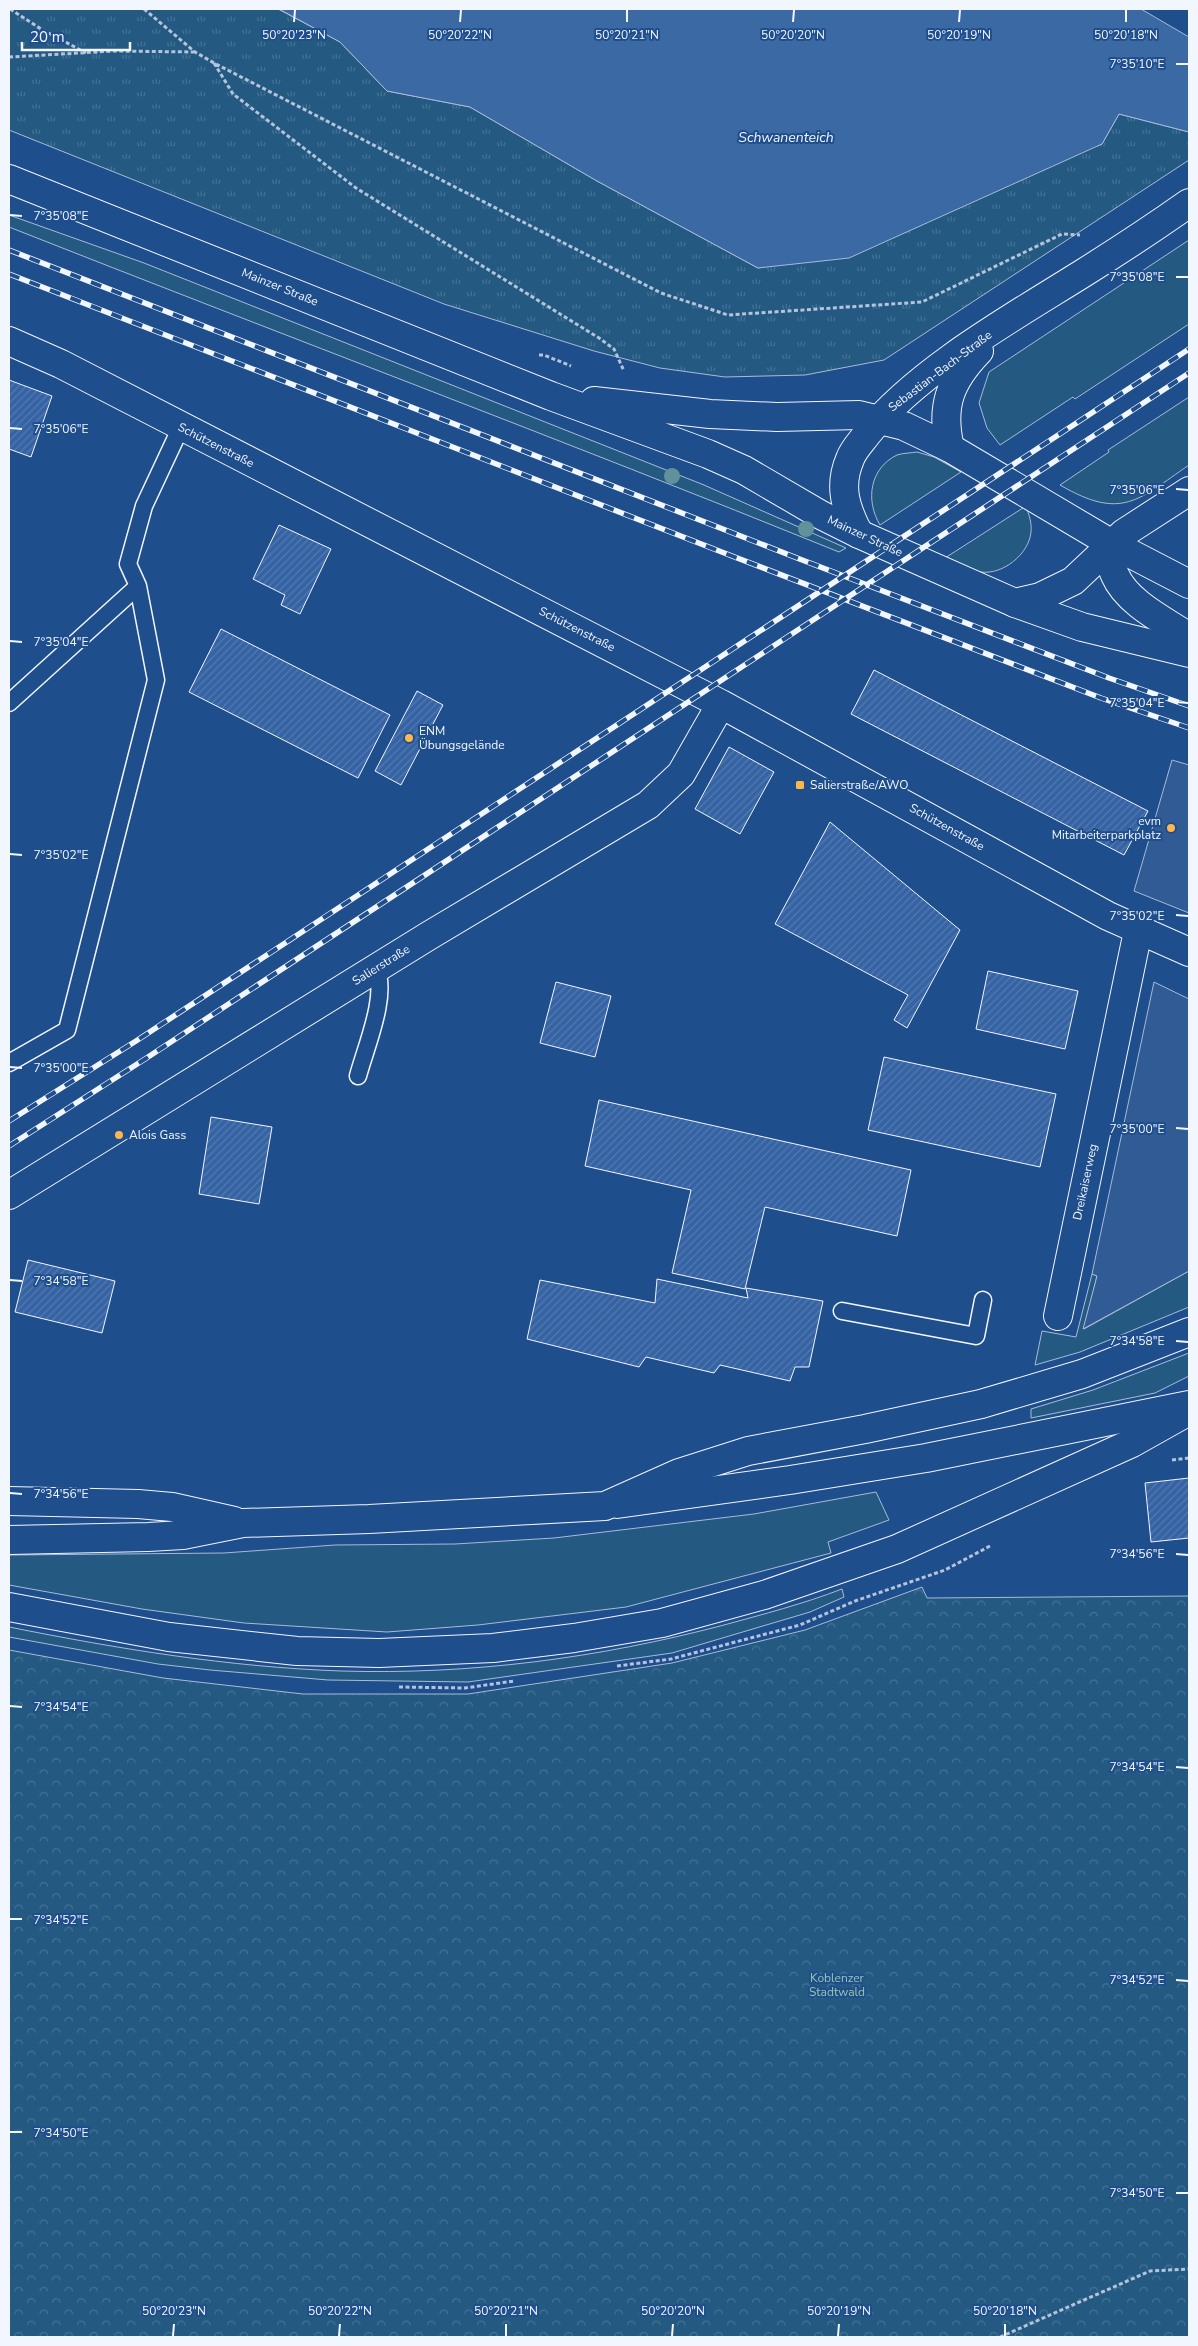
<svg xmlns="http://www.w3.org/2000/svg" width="1198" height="2346" font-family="'Nunito Sans',sans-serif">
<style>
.grass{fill:#245a82;stroke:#a8bbd7}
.forest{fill:url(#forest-crowns);stroke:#a8bbd7}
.park{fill:url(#park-tufts);stroke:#a8bbd7}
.parking{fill:#305b95;stroke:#a8bbd7}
.water{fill:#3b69a3;stroke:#a8bbd7}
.building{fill:url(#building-hatch);stroke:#f2f6ff}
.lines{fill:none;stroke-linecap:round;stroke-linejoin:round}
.lane-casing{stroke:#f2f6ff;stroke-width:19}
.street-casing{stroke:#f2f6ff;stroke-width:30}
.secondary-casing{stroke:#f2f6ff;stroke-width:30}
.primary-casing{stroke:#f2f6ff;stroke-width:30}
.highway-casing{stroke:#f2f6ff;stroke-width:30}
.path{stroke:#b3c4dc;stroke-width:3;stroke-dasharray:4 2.5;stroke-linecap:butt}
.lane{stroke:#1f4e8c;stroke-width:16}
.street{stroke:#1f4e8c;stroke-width:28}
.secondary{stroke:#1f4e8c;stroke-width:28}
.primary{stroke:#1f4e8c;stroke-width:28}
.highway{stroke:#1f4e8c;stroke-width:28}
.rail-casing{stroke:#f2f6ff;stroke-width:5.5}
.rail{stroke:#1f4e8c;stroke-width:4;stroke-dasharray:11;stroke-linecap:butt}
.tree{fill:#61919a}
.ticks{fill:none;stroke:#f2f6ff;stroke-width:2}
.poi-dot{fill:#ffb74d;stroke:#1f4e8c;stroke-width:2}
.labels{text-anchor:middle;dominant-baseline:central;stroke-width:4;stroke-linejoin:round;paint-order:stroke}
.street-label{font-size:12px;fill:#f2f6ff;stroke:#1f4e8c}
.poi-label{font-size:12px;fill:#f2f6ff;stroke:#1f4e8c;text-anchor:start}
.park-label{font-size:12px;fill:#97c8a6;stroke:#1f4e8c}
.water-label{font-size:14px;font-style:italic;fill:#f2f6ff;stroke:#1f4e8c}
.ticks-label{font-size:12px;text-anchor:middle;fill:#f2f6ff;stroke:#1f4e8c;stroke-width:4;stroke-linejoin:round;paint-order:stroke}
</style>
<defs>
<pattern id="forest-crowns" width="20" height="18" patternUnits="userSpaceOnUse" patternTransform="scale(1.25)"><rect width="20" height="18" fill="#245a82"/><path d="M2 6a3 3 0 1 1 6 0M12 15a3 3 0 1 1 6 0" fill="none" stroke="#447295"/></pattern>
<pattern id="park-tufts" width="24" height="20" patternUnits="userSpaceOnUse" patternTransform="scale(1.25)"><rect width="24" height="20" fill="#245a82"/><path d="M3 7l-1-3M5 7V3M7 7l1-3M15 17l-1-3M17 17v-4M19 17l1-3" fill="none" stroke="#447295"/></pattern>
<pattern id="building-hatch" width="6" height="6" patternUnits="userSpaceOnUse" patternTransform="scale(1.25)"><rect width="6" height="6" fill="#3563a3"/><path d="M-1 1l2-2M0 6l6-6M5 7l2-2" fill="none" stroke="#537ab1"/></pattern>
</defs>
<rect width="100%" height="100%" fill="#1f4e8c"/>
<path class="grass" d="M9,215L144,263L704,485L846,548L839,552C563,440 285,336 9,227Z
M1189,240V324L1075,399L1073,397L1000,445L987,428L979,403L989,372Z
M1189,397V465C1138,500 1122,521 1060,485L1109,452L1108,450Z
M917,452L934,457L961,472L880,525C865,500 870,468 897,455C903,453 911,453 917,452Z
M1026,506C1029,515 1032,523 1031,532C1029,554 1003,575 981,572C970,571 956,563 945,558Z
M1189,1271V1307L1080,1352L1035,1365L1042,1331L1076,1337L1092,1274L1097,1276L1084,1329Z
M1189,1353V1376L1155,1393L1031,1418V1409L1093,1390Z
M876,1492L889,1520L828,1542L831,1553L626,1607L478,1625L387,1632L244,1623L142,1609L9,1585V1555L224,1553L335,1545L455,1544L554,1538L754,1514Z
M842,1589L844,1597L810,1612L672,1653L468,1682L328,1680L210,1670L158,1664L9,1637V1627C119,1649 229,1667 341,1671C470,1675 599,1658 724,1625C764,1614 803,1604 842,1589Z"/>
<path class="forest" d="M922,1587L927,1598L1189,1596V2337H9V1650L163,1678L303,1694H468L672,1663L805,1630Z"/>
<path class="park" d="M9,9H278L340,42L387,91L470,107L597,181L758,268L1102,144L1119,114L1189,132V160L884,360L805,375L725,377L660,368L594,351L444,304L9,130Z"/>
<path class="parking" d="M1172,760L1189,765V913L1134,891Z
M1154,982L1189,999V1271L1083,1329L1097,1276L1092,1274Z"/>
<path class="water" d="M279,9H1141L1189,37V132L1119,114L1102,144L849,258L758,268L597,181L470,107L387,91L340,42Z"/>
<path class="building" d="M9,380L52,396L31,457L9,449Z
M279,525L331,549L300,614L281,605L285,595L253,579Z
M221,629L390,715L358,778L189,692Z
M874,670L1148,811L1124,855L851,714Z
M417,691L443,705L401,785L375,771Z
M729,747L774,772L740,834L695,809Z
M830,822L960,930L907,1028L894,1020L908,995L775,924Z
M988,971L1078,991L1065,1049L976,1029Z
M556,982L611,996L595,1057L540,1043Z
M884,1057L1056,1094L1040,1167L868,1130Z
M599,1100L911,1170L897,1236L765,1207L745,1289L672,1273L691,1190L585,1166Z
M211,1117L272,1127L259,1204L199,1194Z
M28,1260L115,1281L102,1333L15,1312Z
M657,1279L748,1298L746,1288L823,1301L809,1367H795L790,1381L720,1365L714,1373L646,1357L639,1367L527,1339L540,1280L655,1303Z
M1189,1478V1538L1151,1542L1145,1483Z"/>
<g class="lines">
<defs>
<path id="lane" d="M9,703L138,586
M9,1063L67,1030L156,680L138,586L128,564L144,506L181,427
M358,1076C366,1046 388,996 376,968
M842,1311L976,1336L983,1300"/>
<path id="street" d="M9,341L61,364L721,704L1108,916L1189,952
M950,448C940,406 950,381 979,351
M859,534C846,509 838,487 850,459C853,450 861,442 867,434C918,370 1015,316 1085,272C1120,250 1155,227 1189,203
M1112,544C1112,554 1110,565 1115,575C1127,603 1165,621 1189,637
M1015,603L1040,597L1073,581L1124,533L1189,491
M9,1195L430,935L648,805L681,774L721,704
M1058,1316L1138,931"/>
<path id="secondary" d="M9,179L551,396L708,454L744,470L821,515L859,534L1015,603L1082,627L1189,653
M594,401L710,414L777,417L859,415L904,426L950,448L1112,544L1189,584"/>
<path id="primary" d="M617,1504L790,1480L926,1458L1189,1405"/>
<path id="highway" d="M9,1501L138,1504L172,1507L234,1521
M9,1540L148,1537L183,1535L243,1523L369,1519L605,1506L679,1473L748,1451L865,1429L981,1404L1082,1374L1189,1332
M9,1607L169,1637L297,1651L379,1653L493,1648L574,1638L662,1623L764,1595L897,1549L1132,1443L1189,1411"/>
</defs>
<use href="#lane" class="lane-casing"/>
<use href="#street" class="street-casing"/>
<use href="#secondary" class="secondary-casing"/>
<use href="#primary" class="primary-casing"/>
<use href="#highway" class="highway-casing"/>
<path class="path" d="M10,9L41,29L86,53
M144,9L195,52L214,63L661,293L728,315L922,302L1062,234L1080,235
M9,57L114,51L195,52
M214,63L233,94L356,188L599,338L614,349L624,371
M539,355H544L571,366
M1172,1460L1189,1458
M617,1666L671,1659L800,1625L855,1601L945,1570L990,1546
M399,1687L465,1688L514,1681
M1000,2337L1150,2271L1189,2269"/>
<use href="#lane" class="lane"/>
<use href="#street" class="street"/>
<use href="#secondary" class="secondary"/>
<use href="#primary" class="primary"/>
<use href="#highway" class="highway"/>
<defs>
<path id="rail" d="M9,250L797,558L1109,678L1189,706
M9,274L732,556L1101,698L1189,728
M9,1121L136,1041L1189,349
M9,1146L145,1059L1189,373"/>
</defs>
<use href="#rail" class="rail-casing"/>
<use href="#rail" class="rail"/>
</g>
<g class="tree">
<circle cx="672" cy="476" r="8"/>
<circle cx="806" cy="529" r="8"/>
</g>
<path class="ticks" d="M294,22L295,10M460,22L461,10M627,22V10M793,22L794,10M959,22L960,10M1126,22V10M1176,64H1188M10,215L22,216M1176,277H1188M10,428L22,429M1176,489L1188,490M10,641L22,642M1176,702L1188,703M10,854L22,855M1176,915L1188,916M10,1067L22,1068M1176,1128L1188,1129M10,1280L22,1281M1176,1341L1188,1342M10,1493L22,1494M1176,1554L1188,1555M10,1706L22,1707M1176,1767L1188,1768M10,1919H22M1176,1980L1188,1981M10,2132H22M1176,2193H1188M173,2336L174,2324M339,2336L340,2324M506,2336V2324M672,2336L673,2324M838,2336L839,2324M1005,2336V2324"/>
<g class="poi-dot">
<circle cx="409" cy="738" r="5"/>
<rect x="795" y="780" width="10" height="10" rx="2.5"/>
<circle cx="1171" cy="828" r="5"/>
<circle cx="119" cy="1135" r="5"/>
</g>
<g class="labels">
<g class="street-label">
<text transform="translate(280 287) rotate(22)">Mainzer Straße</text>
<text transform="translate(940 371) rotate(-37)">Sebastian-Bach-Straße</text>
<text transform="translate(216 445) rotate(27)">Schützenstraße</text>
<text transform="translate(865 536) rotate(25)">Mainzer Straße</text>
<text transform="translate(577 629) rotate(27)">Schützenstraße</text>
<text transform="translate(947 827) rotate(29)">Schützenstraße</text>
<text transform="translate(381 965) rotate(-32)">Salierstraße</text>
<text transform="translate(1085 1182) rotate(-78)">Dreikaiserweg</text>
</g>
<g class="poi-label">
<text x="419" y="731">ENM<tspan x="419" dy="14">Übungsgelände</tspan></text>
<text x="810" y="785">Salierstraße/AWO</text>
<text x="1161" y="821" text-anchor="end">evm<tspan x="1161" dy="14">Mitarbeiterparkplatz</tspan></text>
<text x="129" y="1135">Alois Gass</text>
</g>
<g class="park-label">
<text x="837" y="1978">Koblenzer<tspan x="837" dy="14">Stadtwald</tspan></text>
</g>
<g class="water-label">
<text x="786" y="137">Schwanenteich</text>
</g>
</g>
<g class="ticks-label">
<text x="294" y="39">50°20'23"N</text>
<text x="460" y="39">50°20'22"N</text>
<text x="627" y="39">50°20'21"N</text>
<text x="793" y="39">50°20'20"N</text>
<text x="959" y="39">50°20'19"N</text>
<text x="1126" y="39">50°20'18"N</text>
<text x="1137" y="68">7°35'10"E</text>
<text x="61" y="220">7°35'08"E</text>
<text x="1137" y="281">7°35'08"E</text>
<text x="61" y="433">7°35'06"E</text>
<text x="1137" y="494">7°35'06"E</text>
<text x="61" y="646">7°35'04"E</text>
<text x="1137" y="707">7°35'04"E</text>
<text x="61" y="859">7°35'02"E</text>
<text x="1137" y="920">7°35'02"E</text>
<text x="61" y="1072">7°35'00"E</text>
<text x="1137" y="1133">7°35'00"E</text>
<text x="61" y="1285">7°34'58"E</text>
<text x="1137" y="1345">7°34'58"E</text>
<text x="61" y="1498">7°34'56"E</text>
<text x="1137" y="1558">7°34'56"E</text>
<text x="61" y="1711">7°34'54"E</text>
<text x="1137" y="1771">7°34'54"E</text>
<text x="61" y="1924">7°34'52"E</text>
<text x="1137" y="1984">7°34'52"E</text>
<text x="61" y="2137">7°34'50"E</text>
<text x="1137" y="2197">7°34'50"E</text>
<text x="174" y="2315">50°20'23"N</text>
<text x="340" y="2315">50°20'22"N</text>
<text x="506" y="2315">50°20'21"N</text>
<text x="673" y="2315">50°20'20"N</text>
<text x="839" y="2315">50°20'19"N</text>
<text x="1005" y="2315">50°20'18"N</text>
</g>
<rect width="1198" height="2346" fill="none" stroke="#f2f6ff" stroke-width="20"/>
<path d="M22 42v8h108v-8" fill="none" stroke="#f2f6ff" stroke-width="2.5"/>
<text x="30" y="42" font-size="15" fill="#f2f6ff" stroke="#1f4e8c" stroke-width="4" paint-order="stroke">20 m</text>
</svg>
